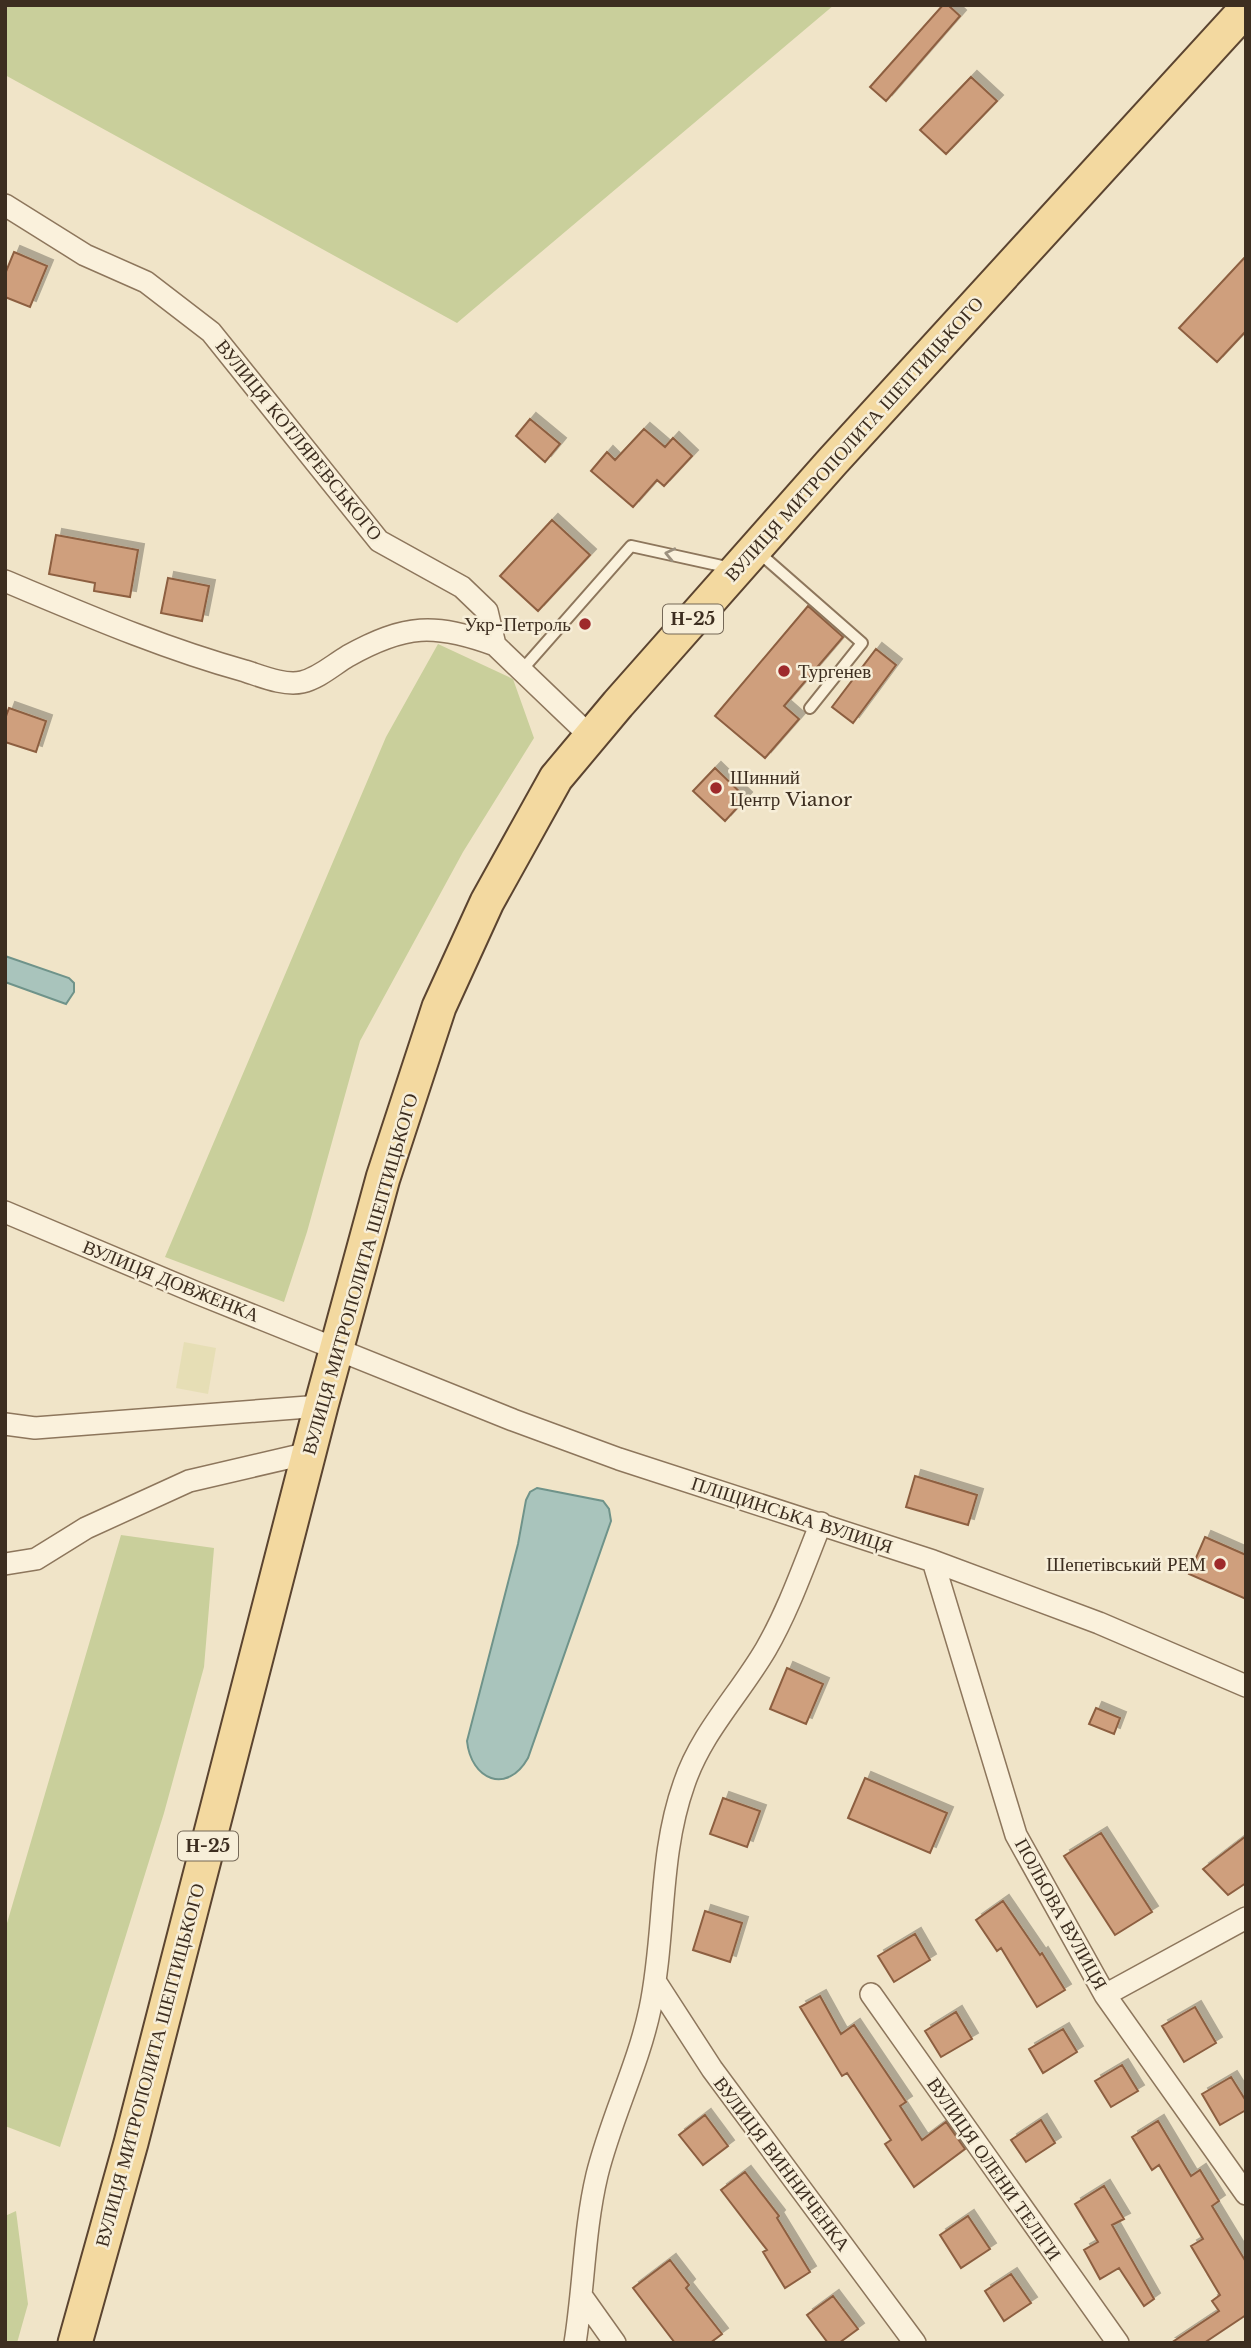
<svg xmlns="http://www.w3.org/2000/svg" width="1251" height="2348" font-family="'Libre Baskerville',serif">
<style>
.farmland{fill:#e6deb5}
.green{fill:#c9cf9b}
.water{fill:#a9c4bc;stroke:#6f938a;stroke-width:2}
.building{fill:#cf9f7d;stroke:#8d5f41;stroke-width:2;filter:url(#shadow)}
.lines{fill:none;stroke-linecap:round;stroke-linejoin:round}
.service-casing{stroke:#8d765c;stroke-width:14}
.minor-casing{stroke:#8d765c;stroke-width:24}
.primary-casing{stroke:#5b4430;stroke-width:37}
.service{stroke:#faf1dc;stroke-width:10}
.minor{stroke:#faf1dc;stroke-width:21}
.primary{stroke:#f3d9a0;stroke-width:33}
.oneway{stroke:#9c907e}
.poi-dot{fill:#9e2a2b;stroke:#f7eed8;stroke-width:2.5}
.labels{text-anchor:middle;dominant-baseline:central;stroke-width:5;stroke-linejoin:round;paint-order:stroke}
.shield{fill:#f7eed8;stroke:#756857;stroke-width:2}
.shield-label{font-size:18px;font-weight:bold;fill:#3d2e20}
.street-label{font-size:19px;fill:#3d2e20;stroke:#f7eed8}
.poi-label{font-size:19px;fill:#3d2e20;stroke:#f7eed8;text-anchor:end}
</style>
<defs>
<filter id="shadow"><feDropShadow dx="6" dy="-6" stdDeviation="0" flood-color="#0004"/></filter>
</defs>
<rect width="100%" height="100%" fill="#f0e4c8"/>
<path class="farmland" d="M184,1342L216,1348L208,1394L176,1388Z"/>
<path class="green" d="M5,5H834L457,323L5,75Z
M438,644L513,679L534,738L463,852L360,1041L307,1232L284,1302L165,1257L386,737Z
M121,1535L214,1548L204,1667L164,1813L60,2147L5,2126V1930Z
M16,2211L28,2304L17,2343H5V2216Z"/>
<path class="water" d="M5,956L69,978L74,983V992L66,1004L5,982Z
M537,1488L603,1501L609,1509L611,1521L528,1758C507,1795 471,1780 467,1741L518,1544L526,1500L530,1492Z"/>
<path class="building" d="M943,5H948L960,16L886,101L870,87Z
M971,77L997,101L946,154L920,130Z
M14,252L47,266L30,307L5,297V274Z
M1246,256V331L1217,362L1179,328Z
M530,419L560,444L545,462L516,436Z
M644,429L665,447L673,438L692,456L664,486L657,480L633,507L591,471L607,452L615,460Z
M552,520L590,555L538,611L500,576Z
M56,535L138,550L130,597L94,591L95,583L49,574Z
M168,578L209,586L202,621L161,613Z
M808,606L843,637L784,706L799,719L765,758L715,716Z
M876,649L896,665L853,723L832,707Z
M9,708L46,721L36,752L5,742V719Z
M715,768L746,798L725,821L693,791Z
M915,1476L977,1495L968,1525L906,1507Z
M1205,1537L1246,1555V1599L1189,1574Z
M787,1668L823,1684L806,1724L770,1709Z
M1096,1708L1120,1718L1114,1734L1089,1724Z
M865,1778L947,1813L930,1853L848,1818Z
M723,1798L760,1811L747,1847L710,1834Z
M1101,1833L1152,1912L1115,1935L1064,1856Z
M1246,1836V1883L1228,1895L1203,1869Z
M1003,1901L1040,1955L1042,1953L1065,1990L1037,2007L1001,1948L997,1951L976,1920Z
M705,1911L742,1923L730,1962L693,1950Z
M915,1934L930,1960L894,1982L878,1956Z
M820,1996L841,2034L854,2025L906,2102L900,2106L922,2140L946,2122L965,2149L914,2187L885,2144L891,2140L847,2073L842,2076L800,2007Z
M1195,2007L1216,2043L1184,2062L1162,2026Z
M956,2012L972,2039L941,2057L925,2031Z
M1063,2029L1077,2052L1043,2073L1029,2049Z
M1122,2065L1138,2091L1111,2107L1095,2081Z
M1231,2077L1246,2101V2110L1220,2125L1202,2094Z
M705,2115L728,2146L703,2165L679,2135Z
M1041,2120L1055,2143L1026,2162L1011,2140Z
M1158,2121L1191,2176L1200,2170L1219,2201L1212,2206L1246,2262V2315L1204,2343H1171L1219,2311L1212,2301L1220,2295L1191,2246L1203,2239L1159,2165L1152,2170L1132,2137Z
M745,2172L779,2216L777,2218L810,2272L785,2288L763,2252L767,2250L721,2190Z
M1104,2186L1124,2219L1112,2225L1154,2299L1144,2306L1119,2268L1100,2279L1084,2250L1098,2242L1075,2204Z
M968,2216L990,2249L961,2268L940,2235Z
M670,2260L689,2285L686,2288L722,2334L710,2343H675L633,2288Z
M1011,2274L1031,2303L1004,2321L985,2291Z
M833,2296L858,2329L839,2343H828L807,2315Z"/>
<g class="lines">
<defs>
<path id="service" d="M757,551L862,643L810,708
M521,671L631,546L731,568"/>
<path id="minor" d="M5,205L85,255L146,282L211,332L379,541L462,587L487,611L495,645L590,736
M5,581C84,614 162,648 245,671C261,676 284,686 302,682C319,678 333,665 348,656C405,624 435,623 495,645
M5,1212L197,1293L513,1420L619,1459L933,1561L1099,1623L1246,1686
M5,1424L35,1428L321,1406
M933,1561L1016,1835L1105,1995L1246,2194
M5,1564L36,1559L86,1528L189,1481L309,1453
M655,1981L712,2069L915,2343
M871,1994L1118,2343
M1105,1995L1246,1918
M583,2298L615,2343
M575,2343C584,2287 584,2230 597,2175C611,2118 638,2066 650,2009C666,1934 658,1857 684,1784C701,1733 739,1695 766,1649C789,1609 804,1565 821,1523"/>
<path id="primary" d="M75,2343L131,2143L321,1406L383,1178L439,1007L487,902L556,778L618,704L832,462L1246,9"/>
</defs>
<use href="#service" class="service-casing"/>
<use href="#minor" class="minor-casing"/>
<use href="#primary" class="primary-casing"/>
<use href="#service" class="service"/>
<use href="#minor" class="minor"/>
<use href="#primary" class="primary"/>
</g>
<defs><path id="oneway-chevron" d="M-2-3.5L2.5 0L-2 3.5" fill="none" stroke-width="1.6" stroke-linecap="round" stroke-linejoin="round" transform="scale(1.75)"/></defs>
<use class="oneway" href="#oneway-chevron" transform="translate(670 554) rotate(-167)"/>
<g class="poi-dot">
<circle cx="585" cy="624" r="7"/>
<circle cx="784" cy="671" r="7"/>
<circle cx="716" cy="788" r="7"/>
<circle cx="1220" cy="1564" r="7"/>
</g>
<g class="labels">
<g class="shield">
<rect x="663" y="604.5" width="60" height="29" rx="5"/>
<rect x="178" y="1831.5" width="60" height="29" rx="5"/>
</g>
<g class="shield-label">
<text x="693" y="619">Н-25</text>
<text x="208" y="1846">Н-25</text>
</g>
<g class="street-label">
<text transform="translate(854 439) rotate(-48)">ВУЛИЦЯ МИТРОПОЛИТА ШЕПТИЦЬКОГО</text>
<text transform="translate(299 440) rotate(51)">ВУЛИЦЯ КОТЛЯРЕВСЬКОГО</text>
<text transform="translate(360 1274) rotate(-74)">ВУЛИЦЯ МИТРОПОЛИТА ШЕПТИЦЬКОГО</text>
<text transform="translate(171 1281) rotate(22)">ВУЛИЦЯ ДОВЖЕНКА</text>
<text transform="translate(792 1515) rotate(18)">ПЛІЩИНСЬКА ВУЛИЦЯ</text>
<text transform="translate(1061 1914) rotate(61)">ПОЛЬОВА ВУЛИЦЯ</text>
<text transform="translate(150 2065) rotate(-75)">ВУЛИЦЯ МИТРОПОЛИТА ШЕПТИЦЬКОГО</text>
<text transform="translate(782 2164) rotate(53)">ВУЛИЦЯ ВИННИЧЕНКА</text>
<text transform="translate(994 2169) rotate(55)">ВУЛИЦЯ ОЛЕНИ ТЕЛІГИ</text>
</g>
<g class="poi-label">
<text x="571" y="624">Укр-Петроль</text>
<text x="798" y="671" text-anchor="start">Тургенев</text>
<text x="730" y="777" text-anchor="start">Шинний<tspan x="730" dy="22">Центр Vianor</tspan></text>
<text x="1206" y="1564">Шепетівський РЕМ</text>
</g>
</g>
<rect width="1251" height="2348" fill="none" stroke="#3d2e20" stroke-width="14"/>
</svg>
